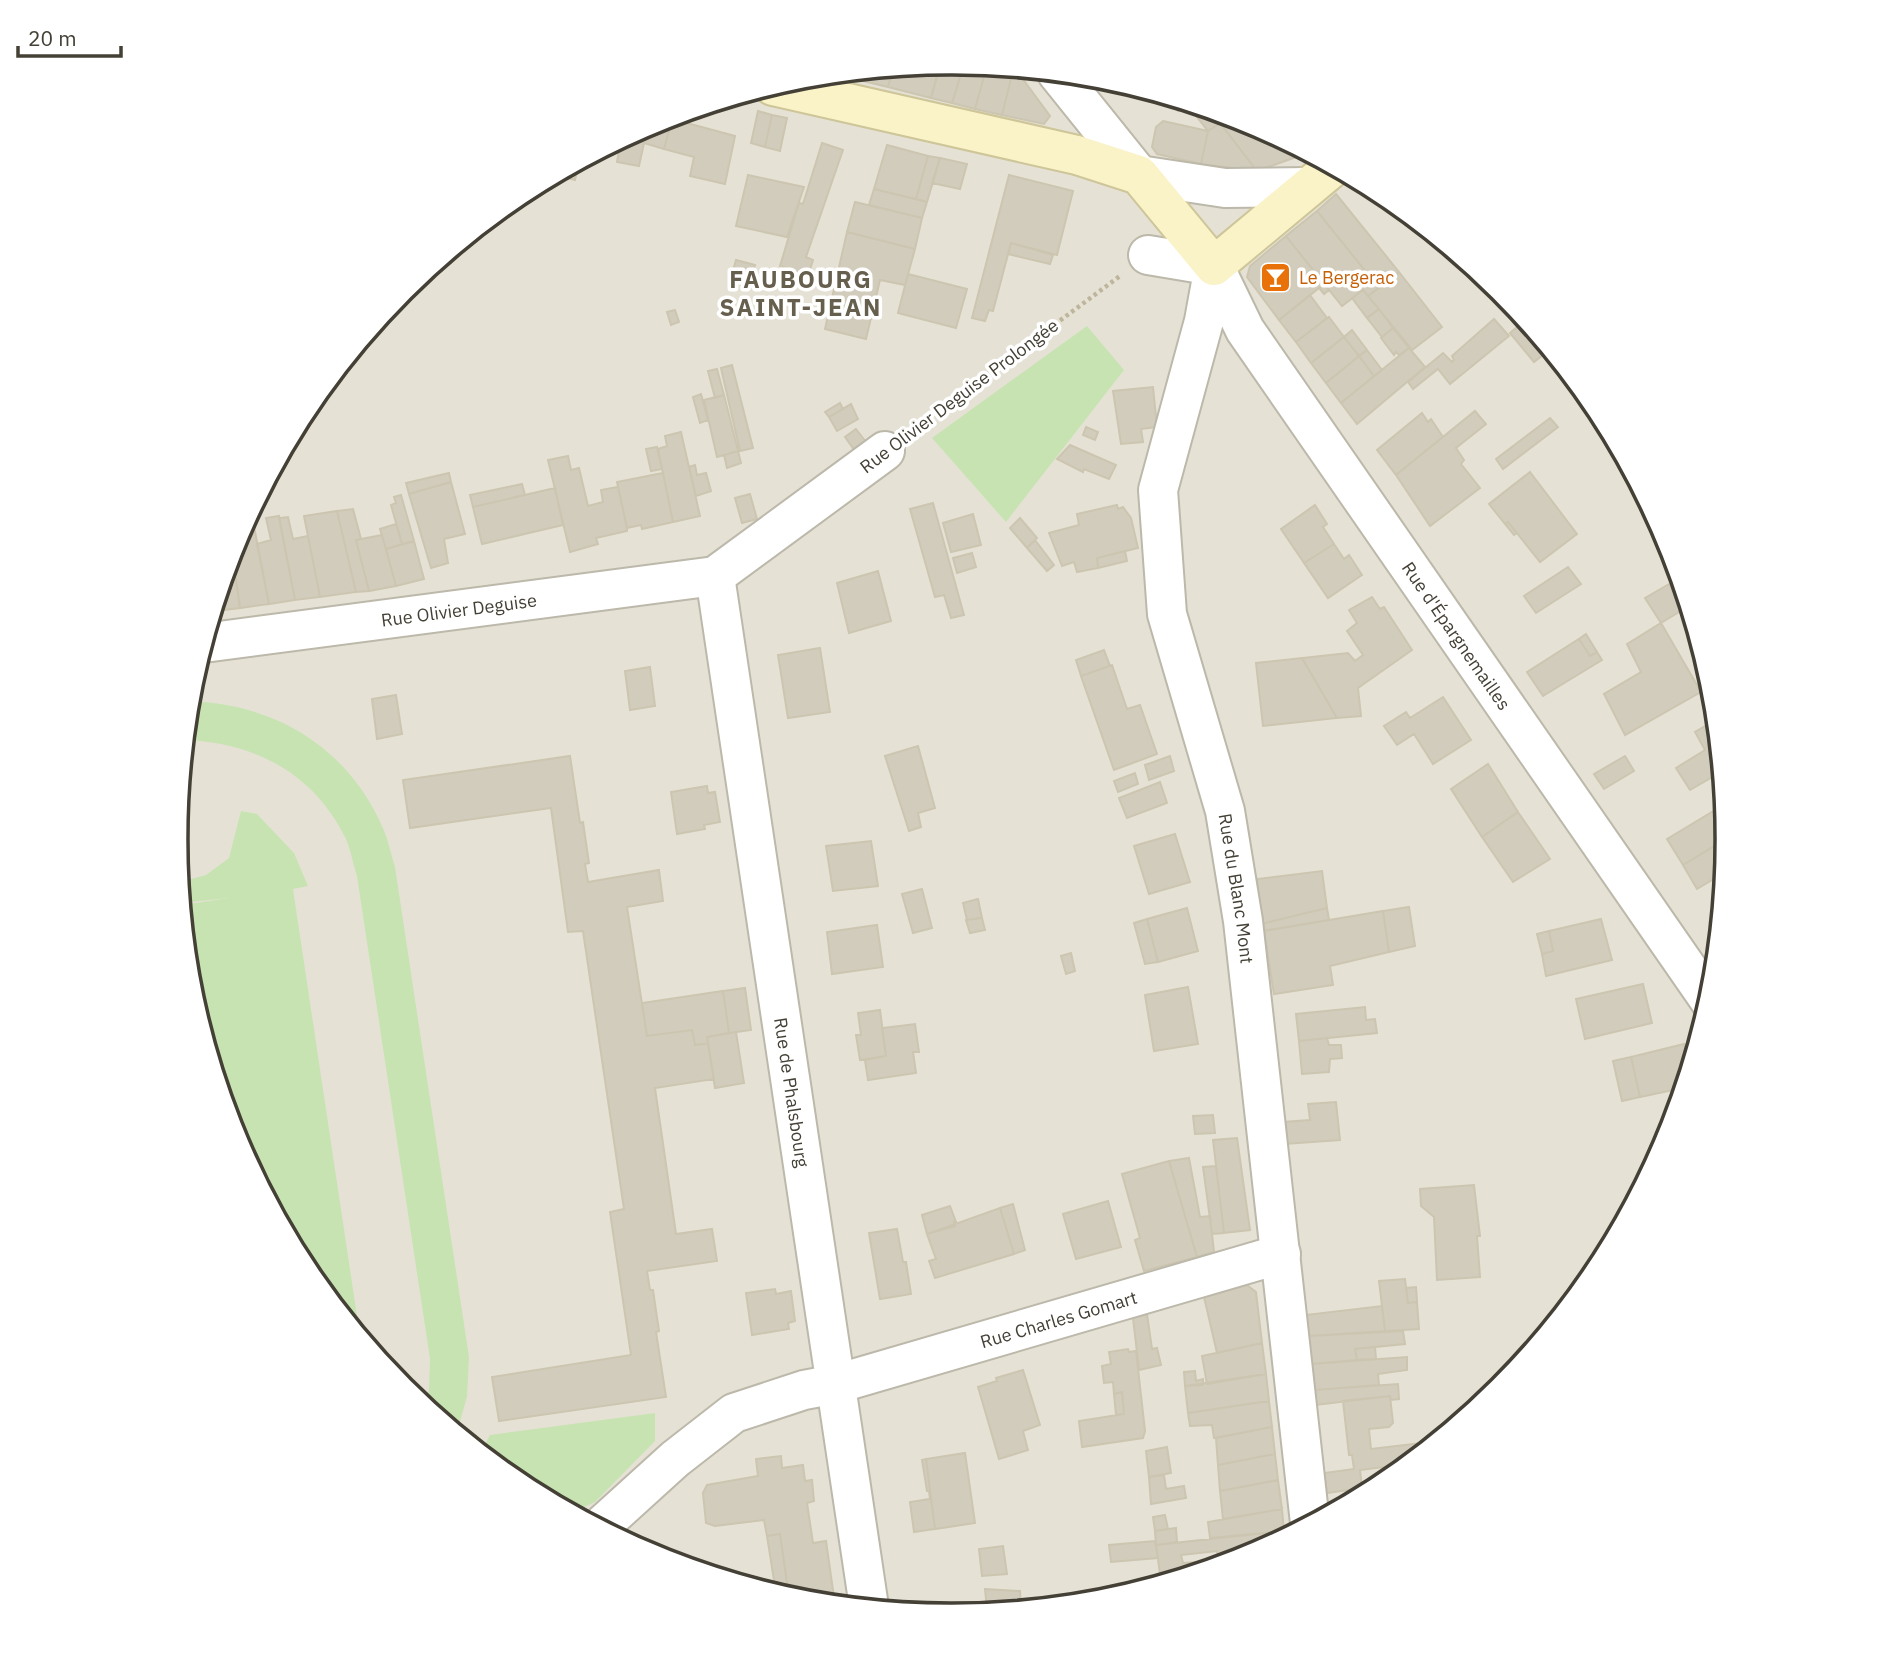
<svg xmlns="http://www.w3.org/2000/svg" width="1903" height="1678" font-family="'IBM Plex Sans',sans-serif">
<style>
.residential{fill:#e5e2d5}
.green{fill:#c7e3b2}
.building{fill:#d2ccbd;stroke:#ccc5b0;stroke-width:2}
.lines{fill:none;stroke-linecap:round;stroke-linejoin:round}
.minor-casing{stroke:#bcb8aa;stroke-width:42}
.secondary-casing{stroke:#cec599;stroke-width:42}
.path{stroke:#bdb59c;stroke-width:4.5;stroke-dasharray:3.5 3.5;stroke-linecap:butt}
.minor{stroke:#fff;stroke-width:38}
.secondary{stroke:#faf3c8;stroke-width:38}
.labels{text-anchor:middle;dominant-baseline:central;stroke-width:7;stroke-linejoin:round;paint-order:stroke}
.food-label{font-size:18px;fill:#c56008;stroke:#fff;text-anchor:start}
.street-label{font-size:18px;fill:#444036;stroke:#fff}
.district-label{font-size:24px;font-weight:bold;letter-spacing:2px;fill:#665f4e;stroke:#fff}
.rim{fill:none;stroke:#444036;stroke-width:3.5}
</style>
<rect width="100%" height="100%" fill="#f2efe6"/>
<path class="residential" d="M177 839a774 774 0 1 1 1548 0a774 774 0 1 1-1548 0Z"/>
<path class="green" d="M1087,326L1124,370L1006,522L932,438Z
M189,701C275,704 347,747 382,826C388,839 391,854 395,867L469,1357L467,1397L457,1432L424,1405L429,1390L430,1359L357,876C353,864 351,851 346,839C314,774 257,743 185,740Z
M241,811L257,814L294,853L308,886L293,889L360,1336L306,1270L234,1136L190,990L182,905L229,898L182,903L180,882L206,875L229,858Z
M655,1413V1441L595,1502L573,1512L520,1484L481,1452L490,1435Z"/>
<path class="building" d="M952,63L964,64L952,103L931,98L940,64Z
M937,64L940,66L931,98L888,87L893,69Z
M964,64L987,66L975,109L952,103Z
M987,66L1012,75L1002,115L975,109Z
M893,69L888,87L859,80L861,72Z
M1017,71L1050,116L1044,124L1002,115L1012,75Z
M861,72L859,80L838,74Z
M1169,99L1210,110L1220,123L1208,131L1188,106L1178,111Z
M1210,110L1249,122L1288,143L1299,156L1257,171Z
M758,111L772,115L765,147L751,143Z
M772,115L787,118L780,151L765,147Z
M669,118L672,119L664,149L644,143L639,166L617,162L621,140L655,122Z
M672,119L735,136L725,184L690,176L694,157L664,149Z
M1163,121L1208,131L1201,164L1157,154L1152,147L1156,127Z
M1220,123L1257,171L1201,164L1208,131Z
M822,143L843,150L806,257L813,260L808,276L780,266L799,203L803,204Z
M887,145L928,156L916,199L874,189Z
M928,156L940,158L927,202L916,199Z
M940,158L967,164L960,189L932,183Z
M579,162L575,180L555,175Z
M748,175L804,187L787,237L736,226Z
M1009,175L1073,191L1057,255L1011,243L993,311L989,310L985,321L972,318Z
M874,189L927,202L922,218L869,205Z
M1336,194L1399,272L1379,288L1317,211Z
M855,202L922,218L915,249L847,232Z
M1317,211L1379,288L1368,296L1363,290L1342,306L1286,236Z
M847,232L915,249L905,285L880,280L866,339L825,329Z
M1286,236L1324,284L1279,320L1247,277L1250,266Z
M1011,243L1053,255L1050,264L1008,254Z
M736,260L755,265L750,283L731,278Z
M1399,272L1442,327L1412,350L1368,296Z
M908,274L967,289L956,328L898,313Z
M1324,284L1329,290L1324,294L1319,288Z
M1363,290L1379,309L1367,318L1352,298Z
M1310,295L1327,318L1296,342L1279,320Z
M1379,309L1393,328L1382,337L1367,318Z
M675,310L679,322L671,325L667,312Z
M1329,317L1344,337L1311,363L1296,342Z
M1494,319L1509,336L1450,384L1438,369L1413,389L1408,382L1443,353L1452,362L1454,360L1452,356Z
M1525,320L1549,350L1534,362L1510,333Z
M1393,328L1409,348L1399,355L1396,352L1394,355L1381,338Z
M1352,330L1367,350L1359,356L1344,337Z
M1344,337L1359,356L1326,383L1311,363Z
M1409,348L1425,367L1357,424L1341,403Z
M1367,350L1382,370L1374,376L1359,356Z
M1359,356L1374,376L1341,403L1326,383Z
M732,365L753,448L740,451L721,368Z
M717,369L724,395L715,398L708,371Z
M1153,387L1157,427L1141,429L1143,442L1121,444L1113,391Z
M701,394L708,420L700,423L693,397Z
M724,395L738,451L717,457L704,400Z
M840,403L843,409L829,417L825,412Z
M851,404L858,419L837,431L829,417Z
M1475,411L1486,424L1456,448L1464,460L1461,464L1480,488L1430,526L1396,475Z
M1422,413L1428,422L1431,419L1443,437L1396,475L1377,450Z
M1550,418L1558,427L1503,469L1496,459Z
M1086,427L1098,432L1095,440L1083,435Z
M856,429L869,446L857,454L845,437Z
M681,432L700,516L673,522L658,449L667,446L665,436Z
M1070,445L1116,465L1109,479L1084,469L1083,472L1057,459Z
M657,447L662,469L651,471L646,449Z
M738,451L741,463L727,468L724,455Z
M568,456L571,470L579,468L588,506L603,502L601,490L618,487L627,528V531L596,538L598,544L570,552L548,460Z
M695,465L697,475L706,473L711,491L696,496L689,467Z
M1530,472L1577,534L1540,562L1508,522L1505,524L1489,504Z
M449,473L451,482L409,494L406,483Z
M663,473L673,522L642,529L641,525L627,528L617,482Z
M451,482L465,534L444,539L448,563L431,568L409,494Z
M522,484L525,495L473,507L470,495Z
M555,488L563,525L482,544L473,507Z
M750,494L757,519L742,523L735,498Z
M401,495L414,541L402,544L391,505L396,503L394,497Z
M933,503L964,615L951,618L944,595L935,597L910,509Z
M1117,505L1118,509L1123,507L1131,518L1138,548L1097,558L1098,568L1077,572L1074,562L1062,566L1049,533L1079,525L1077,514Z
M1315,505L1327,524L1323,527L1334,544L1304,563L1281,529Z
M353,509L361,539L356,540L369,591L356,592L337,511Z
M251,511L269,604L240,608L232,552Z
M337,511L356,592L320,597L304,516Z
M973,514L981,545L951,552L943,523Z
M279,516L295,600L269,604L257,544L271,540L266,518Z
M288,517L293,539L308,536L320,597L295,600L279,518Z
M1020,518L1037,538L1027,548L1010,528Z
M1508,522L1517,533L1514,535L1505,524Z
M396,524L402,544L386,549L380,529Z
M382,535L396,586L369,591L356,540Z
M1035,540L1054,565L1047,571L1027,548Z
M414,541L424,579L396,586L386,549Z
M1334,544L1344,559L1349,555L1362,575L1328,598L1304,563Z
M1125,551L1127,561L1098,568L1097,558Z
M232,552L240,608L214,611Z
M972,553L976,567L957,573L953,558Z
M1568,567L1581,584L1536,613L1524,596Z
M878,571L891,621L849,633L837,583Z
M1669,584L1684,609L1661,623L1645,598Z
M1372,597L1380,609L1384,607L1412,650L1358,688L1361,716L1337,718L1302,658L1348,653L1355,661L1363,655L1347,631L1357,623L1349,610Z
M1661,623L1701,692L1625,735L1604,694L1641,672L1627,644Z
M1586,634L1597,652L1590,656L1579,639Z
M1579,639L1590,656L1597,652L1602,660L1543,696L1527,672Z
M820,648L830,712L788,718L778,655Z
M1104,650L1110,666L1081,676L1076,660Z
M1302,658L1337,718L1263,726L1256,663Z
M1112,665L1127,709L1140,705L1157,754L1114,770L1081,676Z
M650,667L655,706L630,710L625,671Z
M396,695L402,734L377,739L372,699Z
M1443,697L1471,740L1433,764L1414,734L1397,745L1384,726L1406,712L1410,718Z
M1716,720L1721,772L1690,790L1676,768L1705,750L1695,732Z
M918,746L935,808L918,813L921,827L909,831L885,756Z
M570,756L580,823L583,822L589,863L585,864L588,882L659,870L663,901L627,907L647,1036L692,1030L695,1045L708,1043L714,1079L655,1088L676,1234L712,1229L717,1261L647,1271L650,1290H653L659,1331L656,1332L666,1397L499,1421L492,1377L631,1355L610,1212L624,1209L583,931L568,932L551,808L410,828L403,780Z
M1170,756L1174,771L1149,780L1145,765Z
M1625,756L1634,771L1604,789L1594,774Z
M1488,764L1518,812L1482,837L1451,789Z
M1135,773L1138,784L1118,792L1114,781Z
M1160,782L1167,803L1127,818L1119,798Z
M707,786L708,793L715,792L720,822L704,825L705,829L677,834L671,792Z
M1720,807L1725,815L1727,838L1683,865L1667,839Z
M1518,812L1550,859L1513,882L1482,837Z
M1175,834L1190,882L1149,894L1134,846Z
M1725,840L1727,843L1724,873L1697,889L1683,865Z
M871,841L878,886L833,891L826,846Z
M1322,871L1327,908L1261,924L1257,879Z
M922,889L932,928L913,933L902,894Z
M978,899L982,918L967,920L963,903Z
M1409,907L1415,946L1389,952L1383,911Z
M1187,908L1198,951L1158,962L1147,919Z
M1327,908L1329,920L1262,931L1261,924Z
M1383,911L1389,952L1330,966L1333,985L1274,994L1264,931Z
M982,918L985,930L970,933L966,920Z
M1147,919L1158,962L1145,964L1134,923Z
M1601,919L1612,960L1546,976L1542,954L1553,951L1549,931Z
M877,925L883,967L832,974L827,932Z
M1549,931L1553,951L1542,954L1537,934Z
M1071,953L1075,971L1066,974L1061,956Z
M1643,984L1652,1023L1585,1039L1576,999Z
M1188,987L1198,1044L1154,1051L1145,995Z
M745,988L751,1030L729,1033L723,991Z
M723,991L729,1033L707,1037L708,1043L695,1045L692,1030L647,1036L642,1003Z
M1365,1007L1366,1020L1375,1019L1377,1033L1299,1041L1296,1014Z
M880,1010L886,1056L860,1060L856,1035H861L858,1013Z
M915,1024L919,1052H913L916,1073L868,1080L865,1060L886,1056L882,1028Z
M736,1032L744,1083L715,1088L707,1037Z
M1327,1038L1329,1045H1341L1342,1058L1330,1059L1329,1072L1302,1074L1299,1041Z
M1684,1044L1689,1068L1683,1088L1640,1097L1631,1057Z
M1631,1057L1640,1097L1622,1101L1613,1061Z
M1336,1102L1340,1140L1285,1144L1283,1122L1310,1120L1308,1104Z
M1213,1115L1215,1133L1195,1134L1193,1116Z
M1237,1138L1250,1230L1224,1233L1213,1140Z
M1189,1158L1200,1217L1210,1216L1214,1252L1197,1257L1169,1161Z
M1169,1161L1197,1257L1144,1271L1135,1240L1140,1238L1122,1174Z
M1216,1166L1224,1233L1212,1234L1203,1167Z
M1474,1185L1480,1236H1477L1480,1277L1437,1280L1434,1217L1421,1206L1420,1189Z
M1108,1201L1121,1247L1076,1259L1063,1214Z
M1013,1204L1025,1250L1014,1254L1000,1208Z
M950,1206L956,1222H954L955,1226L927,1234L922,1215Z
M1000,1208L1014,1254L935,1278L929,1261L936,1259L927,1234Z
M897,1229L903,1262H906L911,1294L880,1299L869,1233Z
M1405,1279L1408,1303L1417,1302L1419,1329L1385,1331L1379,1281Z
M1247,1285L1256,1292L1262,1343L1217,1353L1204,1297Z
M1416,1287L1417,1302L1408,1303L1406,1288Z
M775,1289L776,1294L791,1291L795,1321L788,1323L789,1329L752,1335L746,1293Z
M1382,1306L1385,1331L1308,1336L1305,1315Z
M1147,1314L1152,1349L1157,1348L1161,1365L1139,1370L1133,1318Z
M1403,1331L1405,1344L1355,1349L1357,1360L1311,1364L1308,1336Z
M1262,1343L1266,1374L1207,1384L1202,1356Z
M1375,1347L1376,1359L1357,1360L1355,1349Z
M1128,1349L1129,1352L1136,1351L1145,1431L1143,1438L1082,1447L1079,1421L1124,1414L1122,1392L1114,1394L1113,1382L1104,1383L1102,1366L1111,1364L1109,1352Z
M1407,1357V1370L1378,1374L1379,1385L1314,1390L1311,1364Z
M1023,1370L1040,1425L1023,1431L1028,1450L999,1459L978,1387L997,1381L996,1378Z
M1195,1371L1196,1381L1203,1379V1385L1185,1386L1184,1372Z
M1266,1374L1269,1401L1188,1413L1185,1386Z
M1398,1384L1399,1399L1391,1400L1390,1396L1316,1405L1314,1390Z
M1122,1392L1124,1414L1116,1415L1114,1394Z
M1390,1396L1393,1423L1389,1427L1369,1429L1371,1449L1421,1443L1422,1452L1407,1464L1360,1470L1362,1488L1327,1493L1324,1473L1354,1469L1352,1455H1349L1343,1401Z
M1269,1401L1272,1427L1214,1438L1212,1425L1190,1426L1188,1413Z
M1272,1427L1275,1454L1218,1465L1216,1438Z
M1167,1447L1171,1473L1149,1477L1146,1451Z
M965,1453L975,1523L935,1529L926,1459Z
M1275,1454L1278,1480L1220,1491L1218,1465Z
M781,1456L782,1468L803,1465L805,1481L812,1480L814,1501L807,1503L813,1543L826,1541L835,1604L789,1597L780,1534L767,1536L764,1520L715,1526L706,1523L703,1493L707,1485L758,1476L756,1459Z
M926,1459L935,1529L914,1532L910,1502L930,1499L929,1491H927L922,1460Z
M1164,1475L1166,1489L1184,1486L1186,1498L1151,1504L1149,1477Z
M1278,1480L1282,1509L1223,1519L1220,1491Z
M1282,1509L1284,1531L1210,1538L1208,1522Z
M1165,1515L1168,1529L1155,1531L1153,1517Z
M1176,1528L1177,1542L1156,1545L1155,1531Z
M1284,1531L1285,1537L1248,1556L1219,1565L1217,1551L1181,1555L1183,1563L1198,1562L1199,1569L1160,1574L1156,1545Z
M780,1534L789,1597L776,1593L767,1536Z
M1155,1541L1158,1558L1111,1562L1109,1545Z
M1003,1546L1007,1574L982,1576L979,1549Z
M1207,1568L1161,1582L1160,1574Z
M985,1589L1020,1591L1021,1608L987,1609Z"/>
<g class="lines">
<defs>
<g id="minor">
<path d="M1057,73L1139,175L1225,188L1308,187"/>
<path d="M1148,255L1214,266"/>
<path id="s1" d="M1214,266L1204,321L1158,490L1167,614L1225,811L1243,921L1310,1523"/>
<path id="s2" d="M1214,266L1245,330L1710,1001"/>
<path id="s3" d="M715,576L869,1607"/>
<path id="s4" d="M204,643L715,576L885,451"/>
<path id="s5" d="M600,1527L675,1459L734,1413L804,1390L836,1384L1281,1254"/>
</g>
<path id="secondary" d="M773,86L1077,155L1139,175L1214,266L1333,167"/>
</defs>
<use href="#minor" class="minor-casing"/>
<use href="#secondary" class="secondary-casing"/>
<path class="path" d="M914,429L1120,276"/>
<use href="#minor" class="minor"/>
<use href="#secondary" class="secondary"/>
</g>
<defs>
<symbol id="bar-square" viewBox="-11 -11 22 22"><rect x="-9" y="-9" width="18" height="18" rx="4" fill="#e8710a" stroke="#fff"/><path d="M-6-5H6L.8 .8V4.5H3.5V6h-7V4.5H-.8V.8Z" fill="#fff"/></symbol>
</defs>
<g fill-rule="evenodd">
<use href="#bar-square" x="1258" y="260" width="35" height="35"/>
</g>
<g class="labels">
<g class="food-label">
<text x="1299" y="277">Le Bergerac</text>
</g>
<g class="street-label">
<text transform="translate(959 396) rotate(-37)">Rue Olivier Deguise Prolongée</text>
<text stroke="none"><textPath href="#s4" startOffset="257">Rue Olivier Deguise</textPath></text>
<text stroke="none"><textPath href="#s2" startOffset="443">Rue d'Épargnemailles</textPath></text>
<text stroke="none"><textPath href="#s1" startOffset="639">Rue du Blanc Mont</textPath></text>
<text stroke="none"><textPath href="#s3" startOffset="522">Rue de Phalsbourg</textPath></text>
<text stroke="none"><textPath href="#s5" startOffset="514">Rue Charles Gomart</textPath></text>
</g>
<g class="district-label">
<text x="801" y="279">FAUBOURG<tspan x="801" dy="28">SAINT-JEAN</tspan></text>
</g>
</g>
<path d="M0 0H1903V1678H0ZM951 75H952A763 763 0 0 1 1715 838V840A763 763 0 0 1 952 1603H951A763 763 0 0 1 188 840V838A763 763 0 0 1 951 75Z" fill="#fff" fill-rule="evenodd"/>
<path class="rim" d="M951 75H952A763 763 0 0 1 1715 838V840A763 763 0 0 1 952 1603H951A763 763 0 0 1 188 840V838A763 763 0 0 1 951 75Z"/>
<path d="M18 46v10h103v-10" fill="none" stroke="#444036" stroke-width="3.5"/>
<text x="28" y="46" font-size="21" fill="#444036" stroke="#ffffff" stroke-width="5" paint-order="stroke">20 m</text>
</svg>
